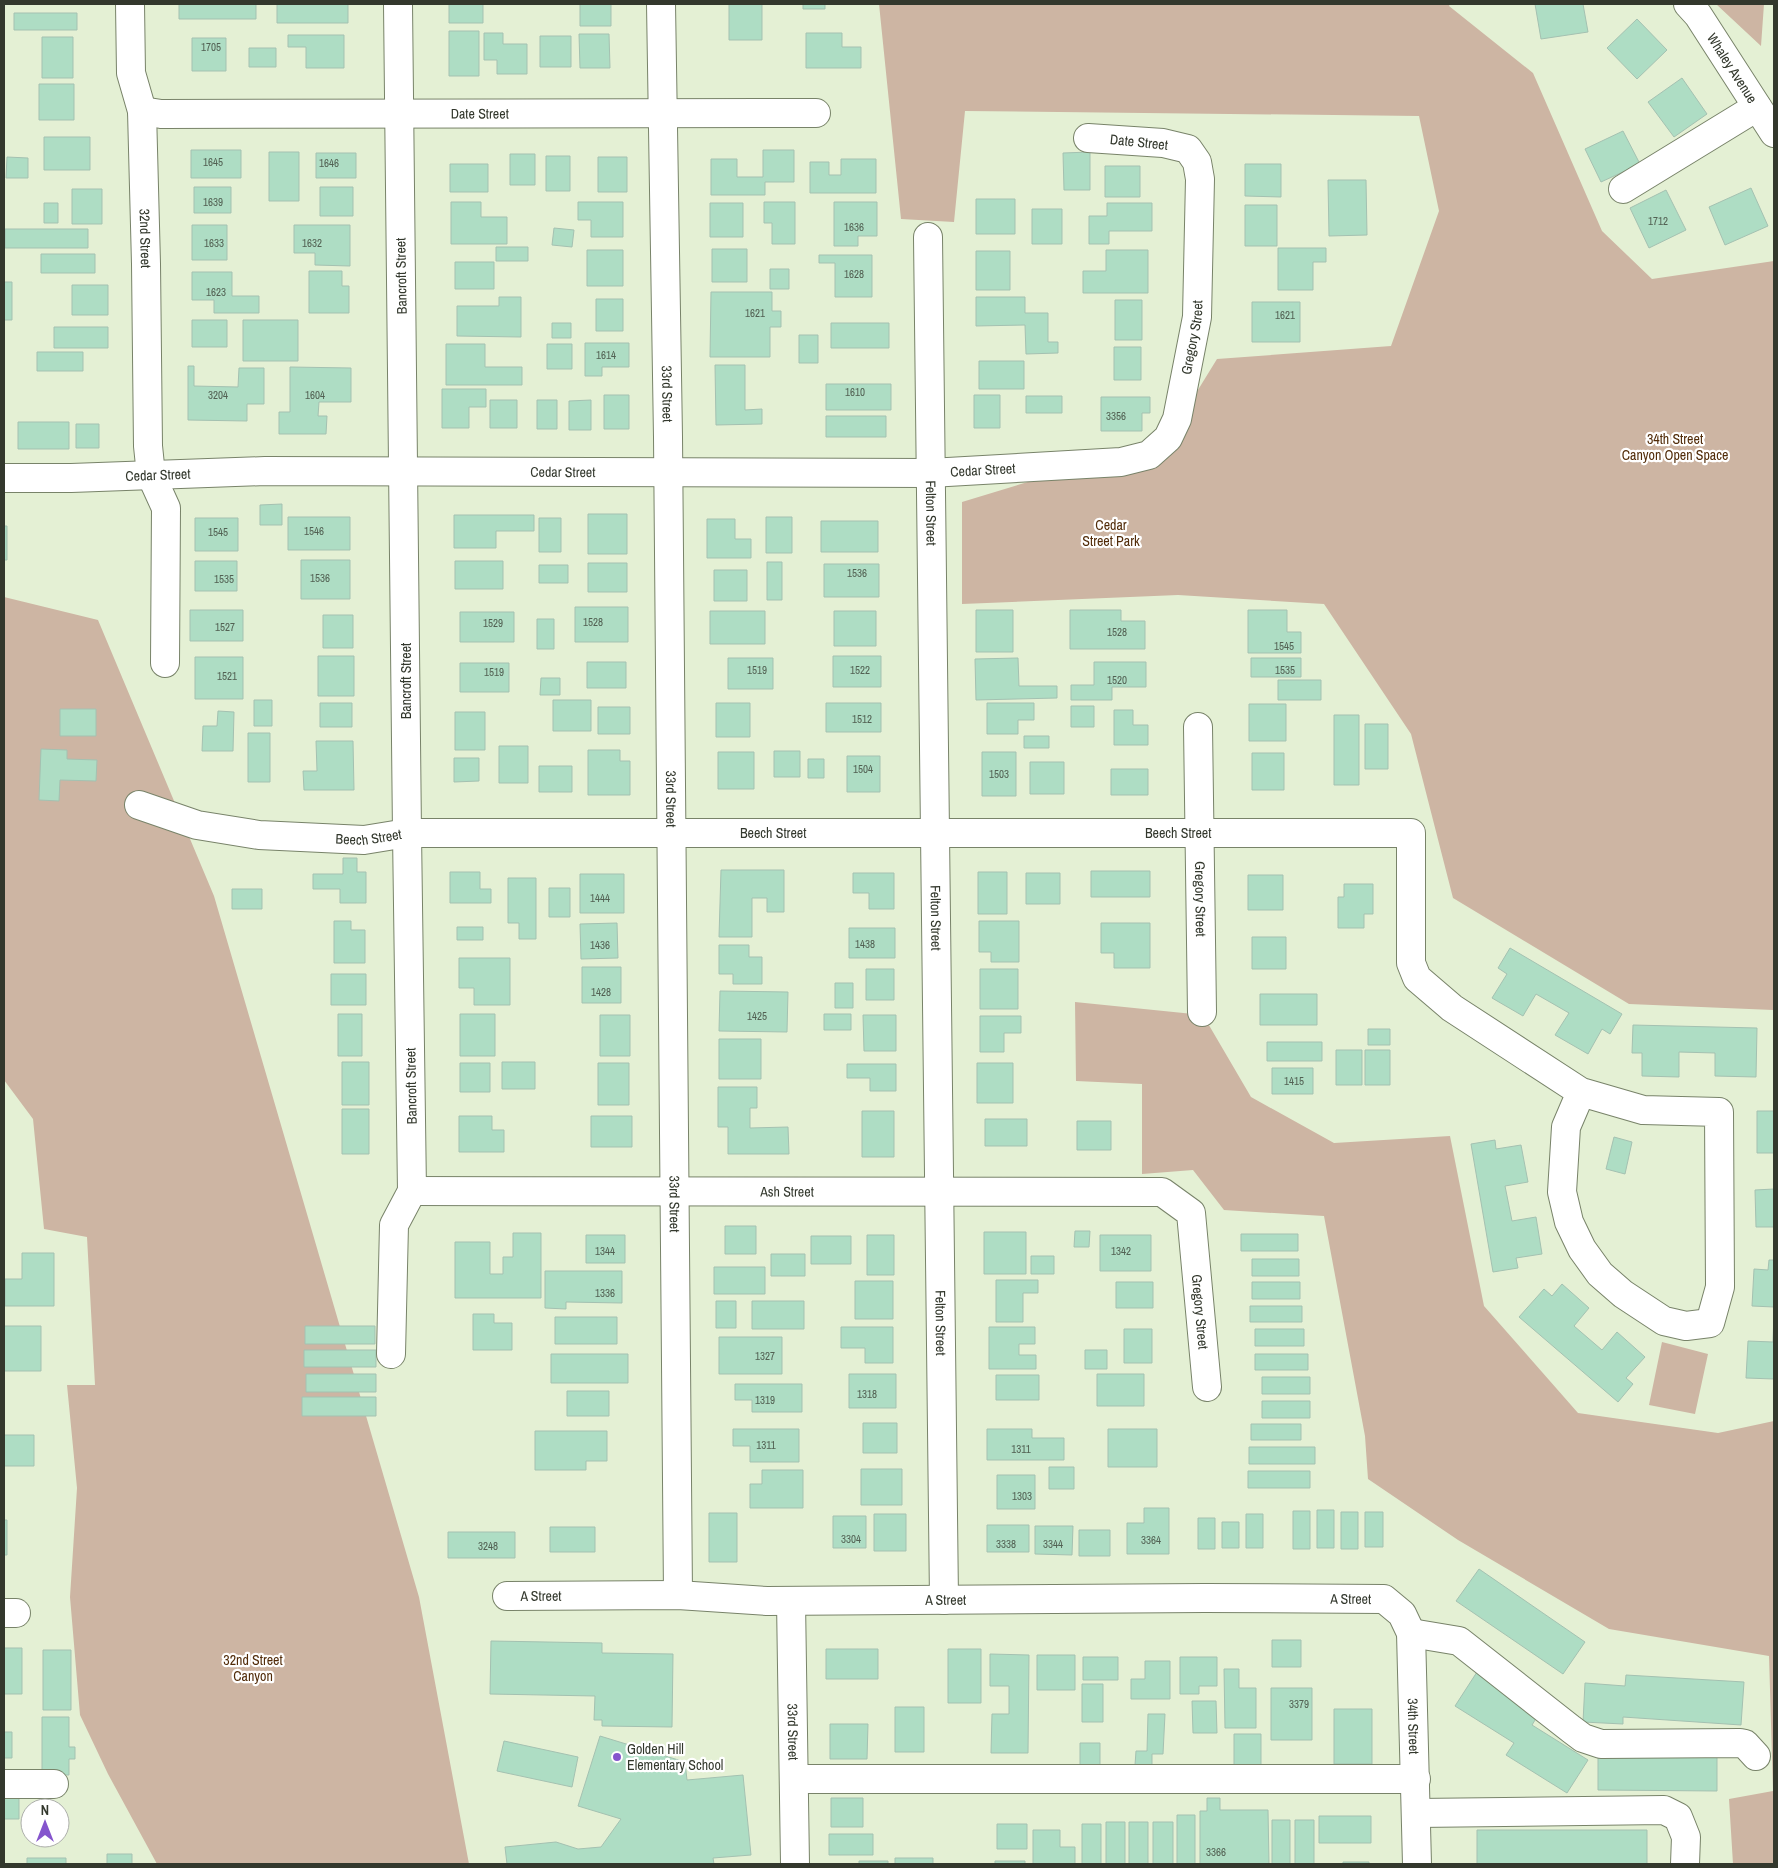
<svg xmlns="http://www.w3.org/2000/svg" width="1778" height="1868" font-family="'Archivo Narrow',sans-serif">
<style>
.green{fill:#cdb5a3}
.building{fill:#aeddc4;stroke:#a4c1b1}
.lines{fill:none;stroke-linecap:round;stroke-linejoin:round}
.minor-casing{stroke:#788369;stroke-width:30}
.minor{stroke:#fff;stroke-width:28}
.poi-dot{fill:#8555cd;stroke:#fff;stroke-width:2}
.labels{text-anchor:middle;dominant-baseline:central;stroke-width:4.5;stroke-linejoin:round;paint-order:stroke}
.number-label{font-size:11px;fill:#526153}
.street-label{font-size:14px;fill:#33382d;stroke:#fff}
.park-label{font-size:14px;fill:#512b08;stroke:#fff}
.poi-label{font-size:14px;fill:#33382d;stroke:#fff;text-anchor:start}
</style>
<rect width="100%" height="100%" fill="#e4f0d4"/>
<path class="green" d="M879,4H1450L1449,6L1533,73L1602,231L1652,279L1774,261V1012L1773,1010L1629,1004L1453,898L1411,734L1324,604L1178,595L962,604V502L1051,475L1153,463L1217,359L1391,346L1439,211L1419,116L965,111L954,222L901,219Z
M1716,4H1764L1761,46Z
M4,597L98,620L214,896L419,1597L469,1864H157L108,1774L80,1715L70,1597L77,1488L67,1385H95L87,1237L44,1229L33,1119L4,1080Z
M1075,1002L1203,1015L1251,1097L1334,1143L1450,1136L1484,1306L1578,1413L1718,1433L1774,1421V1864H1733L1729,1799L1773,1791L1769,1656L1609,1629L1458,1540L1368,1479L1365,1436L1324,1216L1224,1210L1193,1170L1142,1174V1084L1076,1081Z
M1662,1342L1708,1354L1695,1414L1649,1405Z"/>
<path class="building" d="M179,4H256V19H179Z
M277,4H348V23H277Z
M449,4H483V23H449Z
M580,4H611V26H580Z
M729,4H762V40H729Z
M803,4H825V9H803Z
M1535,4H1583L1588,32L1541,39Z
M14,13H77V30H14Z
M1637,19L1667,50L1637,79L1607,48Z
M449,31H479V76H449Z
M484,33H503V44H527V74H497V60H484Z
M806,33H842V47H861V68H806Z
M579,34H609L610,68H580Z
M288,35H344V68H306V47H288Z
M540,36H571V67H540Z
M42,37H73V78H42Z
M192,38H226V71H192Z
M249,48H276V67H249Z
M1682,78L1707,114L1674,137L1648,102Z
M39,84H74V120H39Z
M1623,131L1640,164L1601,182L1585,149Z
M44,137H90V170H44Z
M191,150H241V178H191Z
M763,150H794V182H765V195H711V159H737V177H763Z
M269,152H299V201H269Z
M1090,152V190H1064L1063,153Z
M316,153H356V178H316Z
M510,154H535V185H510Z
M546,156H570V191H546Z
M7,157L28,158V178H6Z
M598,157H627V192H598Z
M841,159H876V193H810V162H829V175H841Z
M450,164H488V192H450Z
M1245,164H1281V197L1245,196Z
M1105,166H1140V197H1105Z
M1328,180H1366L1367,235L1329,236Z
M194,187H231V213H194Z
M320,187H353V216H320Z
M1751,188L1768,226L1725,245L1709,207Z
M72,189H102V224H72Z
M1666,190L1686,230L1649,248L1630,208Z
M976,199H1015V234H976Z
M451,202H481V217H507V244H451Z
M578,202H623V237H591V220H578Z
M764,202H795V244H772V223H764Z
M834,202H877V236H858V246H834Z
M44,203H58V223H44Z
M710,203H743V237H710Z
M1107,203H1152V231H1109V244H1089V216H1107Z
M1245,205H1277V246H1245Z
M1032,209H1062V244H1032Z
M192,225H227V260H192Z
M294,225H350V266L315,265V253H294Z
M554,228L574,230L572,247L552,245Z
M5,229H88V248H5Z
M496,247H528V261H496Z
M1278,248H1326V262H1313V290H1278Z
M712,249H747V282H712Z
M587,250H623V286H587Z
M1106,250H1148V293H1083V271H1106Z
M976,251H1010V290H976Z
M41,254H95V273H41Z
M819,255H872V297H835V263H819Z
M455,262H494V289H455Z
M770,269H789V289H770Z
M309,271H342V286H349V313H309Z
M192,272H232V296H259V313H214V300H192Z
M4,282H12V320H4Z
M72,285H108V315H72Z
M711,292H772V311H781V327H770V357H710Z
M499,297H521V337L457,336V306H499Z
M976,297H1025V313H1048V342H1058V353L1026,354L1025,325L976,326Z
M596,299H623V331H596Z
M1115,300H1142V340H1115Z
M1252,302H1300V342H1252Z
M192,320H227V347H192Z
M243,320H298V361H243Z
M552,323H571V338H552Z
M831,323H889V348H831Z
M54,327H108V348H54Z
M799,335H818V363H799Z
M585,343H629V367H602V376H585Z
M446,344H485V367H522V385H446Z
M547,344H572V369H547Z
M1114,347H1141V380H1114Z
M37,352H83V371H37Z
M979,361H1024V389H979Z
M715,365H745V410L762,409V424L716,425Z
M188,366H194V386L238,387L239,368H264V404H247V421L188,420Z
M290,367L351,368V402H319L318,416H327L326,434H279V412H290Z
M826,384H891V410H826Z
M442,389H486V407H469V428H442Z
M604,395H629V429H604Z
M974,395H1000V428H974Z
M1026,396H1062V413H1026Z
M1101,397H1150V413H1142V431H1101Z
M490,400H517V428H490Z
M537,400H557V429H537Z
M591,400V430H569V401Z
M826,416H886V437H826Z
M18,422H69V449H18Z
M76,424H99V448H76Z
M282,504V525H260V505Z
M588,514H627V554H588Z
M454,515H534V531H496V548H454Z
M288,517H350V550H288Z
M766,517H792V553H766Z
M195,518H238V551H195Z
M539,518H561V552H539Z
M707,519H735V539H751V558H707Z
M821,521H878V552H821Z
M4,526H7V560H4Z
M301,560H350V599H301Z
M195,561H237V591H195Z
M455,561H503V589H455Z
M767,562H782V600H767Z
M588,563H627V592H588Z
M824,564H879V597H824Z
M539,565H568V583H539Z
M714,570H747V601H714Z
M575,607H628V642H575Z
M190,610H243V641H190Z
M976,610H1013V652H976Z
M1070,610H1121V621H1145V649H1070Z
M1248,610H1287V632H1301V653H1248Z
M710,611H765V644H710Z
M834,611H876V646H834Z
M460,612H514V642H460Z
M323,615H353V648H323Z
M537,619H554V649H537Z
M318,656H354V696H318Z
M833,656H881V687H833Z
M195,657H243V699H195Z
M728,658H773V689H728Z
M1018,658L1019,686H1057V698L976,700L975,659Z
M1251,658H1301V677H1251Z
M587,662H626V688H587Z
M1094,662H1146V687H1112V700H1071V685H1094Z
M460,663H509V692H460Z
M541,678H560V695H540Z
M1278,680H1321V700H1278Z
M254,700H272V726H254Z
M553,700H591V731H553Z
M320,703H352V727H320Z
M716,703H750V737H716Z
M826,703H881V732H826Z
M987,703H1034V720H1018V734H987Z
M1249,704H1286V741H1249Z
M1071,706H1094V727H1071Z
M598,707H630V734H598Z
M60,709H96V736H60Z
M1114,710H1133V725H1148V745H1114Z
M218,711L234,712L233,751H202L203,726H217Z
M455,712H485V750H455Z
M1334,715H1359V785H1334Z
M1365,724H1388V769H1365Z
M248,733H270V782H248Z
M1024,736H1049V748H1024Z
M316,741H353L354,790H304L303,771H317Z
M499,746H528V783H499Z
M41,749L67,750V759L97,760L96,781L60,780L59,801L39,800Z
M588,750H620V761H630V795H588Z
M774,751H800V777H774Z
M718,752H754V789H718Z
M982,752H1016V796H982Z
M1252,753H1284V790H1252Z
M847,756H880V792H847Z
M454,758H479V781L454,782Z
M808,759H824V778H808Z
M1030,762H1064V794H1030Z
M539,766H572V792H539Z
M1111,769H1148V795H1111Z
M343,858H357V872H366V903H340V889H313V874H343Z
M721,870H784V912H767V898H752V937H719Z
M1091,871H1150V897H1091Z
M450,872H480V889H491V903H450Z
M978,872H1007V914H978Z
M853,873H894V909H869V893H853Z
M1026,873H1060V904H1026Z
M580,874H624V913H580Z
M1248,875H1283V910H1248Z
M508,878H536V939H519V923H508Z
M1344,884H1373V914H1364V928H1338V897H1344Z
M549,888H570V917H549Z
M232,889H262V909H232Z
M334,921H351V930H365V963H334Z
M979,921H1019V962H991V952H979Z
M617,923L618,958L581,959L580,924Z
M1101,923H1150V968H1114V953H1101Z
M457,927H483V940H457Z
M849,928H895V958H849Z
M1252,937H1286V969H1252Z
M719,945H749V957H762V984H733V974H719Z
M1510,948L1622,1014L1610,1034L1602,1029L1588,1054L1555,1035L1569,1013L1536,994L1523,1016L1492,998L1507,974L1498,968Z
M459,958H510V1005H474V988H459Z
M582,967H621V1003H582Z
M866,969H894V1000H866Z
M980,969H1018V1009H980Z
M331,974H366V1005H331Z
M835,983H853V1008H835Z
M720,991L788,992L787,1032L719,1031Z
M1260,994H1317V1025H1260Z
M338,1014H362V1056H338Z
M460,1014H495V1056H460Z
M824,1014H851V1030H824Z
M600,1015H630V1056H600Z
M863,1015H896V1051H864Z
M980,1016H1021V1033H1004V1052H980Z
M1633,1025L1757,1028L1756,1077L1715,1076V1053L1679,1052V1077L1642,1076V1053H1632Z
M1368,1029H1390V1045H1368Z
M719,1039H761V1079H719Z
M1267,1042H1322V1061H1267Z
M1336,1050H1362V1085H1336Z
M1365,1050H1390V1085H1365Z
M342,1062H369V1105H342Z
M502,1062H535V1089H502Z
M460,1063H490V1092H460Z
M598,1063H629V1105H598Z
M977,1063H1013V1103H977Z
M847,1064H896V1091H870V1078H847Z
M1272,1068H1313V1094H1272Z
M718,1087H757V1108H750V1128L788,1127L789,1154H728V1127H718Z
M342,1109H369V1154H342Z
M862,1111H894V1157H862Z
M1757,1111H1774V1153H1757Z
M459,1116H492V1130H504V1152H459Z
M591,1116H632V1147H591Z
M985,1119H1027V1146H985Z
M1077,1121H1111V1150H1077Z
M1614,1137L1632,1142L1625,1174L1606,1169Z
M1495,1140L1496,1149L1521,1145L1528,1182L1505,1186L1512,1221L1536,1217L1542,1254L1516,1258L1518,1268L1493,1272L1471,1144Z
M1774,1189V1227H1756L1755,1190Z
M725,1226H756V1254H725Z
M1075,1231H1090L1089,1247H1074Z
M984,1232H1026V1274H984Z
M513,1233H541V1298H455V1242H490V1274H503V1257H513Z
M1241,1234H1298V1251H1241Z
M586,1235H625V1263H586Z
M867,1235H894V1275H867Z
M1100,1235H1151V1271H1100Z
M811,1236H851V1264H811Z
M22,1253H54V1306H5V1279H22Z
M771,1254H805V1276H771Z
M1031,1256H1054V1274H1031Z
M1252,1259H1299V1276H1252Z
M1769,1260H1774V1307L1752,1306L1754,1269L1768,1270Z
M714,1267H765V1294H714Z
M545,1271H622V1303L566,1302V1309L545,1308Z
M996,1280H1038V1293H1023V1322H996Z
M855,1281H893V1319H855Z
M1116,1282H1153V1308H1116Z
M1252,1282H1300V1299H1252Z
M1562,1284L1589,1308L1574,1326L1602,1350L1617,1332L1645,1357L1626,1378L1633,1384L1618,1402L1519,1317L1544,1289L1552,1296Z
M716,1301H736V1328H716Z
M752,1301H804V1329H752Z
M1250,1306H1302V1322H1250Z
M1774,1313V1391V1379L1746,1378L1748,1341L1773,1342Z
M473,1314H494V1323H512V1350H473Z
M555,1317H617V1344H555Z
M4,1326H41V1371H4Z
M305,1326H375V1344H305Z
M841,1327H893V1363H865V1348H841Z
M989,1327H1035V1344H1019V1355H1036V1369H989Z
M1124,1329H1152V1363H1124Z
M1255,1329H1304V1346H1255Z
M719,1337H782V1374H719Z
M304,1350H376V1367H304Z
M1085,1350H1107V1369H1085Z
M551,1354H628V1383H551Z
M1255,1354H1308V1370H1255Z
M306,1374H376V1392H306Z
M849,1374H896V1408H849Z
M1097,1374H1144V1406H1097Z
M996,1375H1039V1400H996Z
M1262,1377H1310V1394H1262Z
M735,1384H802V1412H752V1400H735Z
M567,1391H609V1416H567Z
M302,1397H376V1416H302Z
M1262,1401H1310V1418H1262Z
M863,1423H897V1453H863Z
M1251,1424H1301V1440H1251Z
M733,1429H799V1462H750V1446H733Z
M987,1429H1032V1438H1064V1460H987Z
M1108,1429H1157V1467H1108Z
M535,1431H607V1461H586V1470H535Z
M4,1435H34V1466H4Z
M1249,1447H1315V1464H1249Z
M1049,1467H1074V1489H1049Z
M861,1469H902V1505H861Z
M762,1470H803V1508H750V1484H762Z
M1248,1471H1310V1488H1248Z
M997,1475H1035V1509H997Z
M1144,1508H1169V1554H1127V1523H1144Z
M1317,1510H1334V1548H1317Z
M1293,1511H1310V1549H1293Z
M1341,1512H1358V1549H1341Z
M1365,1512H1383V1547H1365Z
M709,1513H737V1562H709Z
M874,1514H906V1551H874Z
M1246,1514H1263V1548H1246Z
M833,1516H866V1548H833Z
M1198,1518H1215V1549H1198Z
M4,1520H7V1555H4Z
M1222,1522H1239V1548H1222Z
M987,1525H1029V1552H987Z
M1035,1526H1073L1072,1555L1035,1554Z
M550,1527H595V1552H550Z
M1079,1530H1110V1556H1079Z
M448,1532H515V1558H448Z
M1479,1569L1585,1642L1563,1674L1456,1601Z
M1272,1640H1301V1667H1272Z
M491,1641L602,1643V1653L673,1654L672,1727L602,1726V1720H594L595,1696L490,1694Z
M4,1648H22V1694H4Z
M826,1649H878V1679H826Z
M948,1649H981V1703H948Z
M43,1650H71V1710H43Z
M990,1654L1029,1655L1028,1753H991L992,1714H1009V1686H990Z
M1037,1655H1075V1690H1037Z
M1083,1657H1118V1680H1083Z
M1180,1657H1217V1686H1199V1694H1180Z
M1145,1661H1170V1699H1131V1679H1145Z
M1224,1669H1239V1688H1256V1728H1225Z
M1477,1672L1540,1712L1532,1725L1588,1760L1567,1793L1506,1755L1514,1743L1455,1706Z
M1626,1675L1744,1682L1741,1725L1623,1717V1724L1583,1722L1585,1683L1625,1686Z
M1082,1684H1103V1722H1082Z
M1271,1688H1312V1740H1271Z
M1192,1701H1216L1217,1733H1193Z
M895,1707H924V1752H895Z
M1334,1709H1372V1764H1334Z
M1148,1714H1165L1163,1754H1152V1766L1135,1765L1136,1751H1147Z
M42,1717H69V1747H75V1759H69V1775H42Z
M830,1724H868L867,1759H830Z
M4,1732H12V1758H4Z
M1234,1734H1261V1767H1234Z
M600,1736L685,1762L687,1780L743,1775L751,1855L713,1858L714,1864H507L505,1847L556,1842L578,1849L601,1847L621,1819L578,1806Z
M504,1741L578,1757L572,1787L497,1771Z
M1080,1743H1100V1769H1080Z
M1598,1752H1717V1791L1598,1790Z
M4,1798H19V1819H4Z
M831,1798H863V1827H831Z
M1207,1798H1220V1810H1268L1269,1864H1200V1811H1207Z
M38,1804H60V1827V1808H38Z
M1177,1815H1195V1864H1177Z
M1319,1816H1371V1843H1319Z
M1272,1820H1290V1864H1272Z
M1295,1820H1314V1864H1295Z
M1106,1822H1125V1864H1106Z
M1129,1822H1148V1864H1129Z
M1153,1822H1173V1864H1153Z
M997,1824H1027V1849H997Z
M1082,1824H1101V1864H1082Z
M1033,1830H1060V1847H1075V1864H1033Z
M1477,1830H1647V1864H1477Z
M829,1834H873V1855H829Z
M107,1854H132V1864H107Z
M27,1858H66V1864H27Z
M895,1858H933V1864H895Z
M859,1861H888V1864H859Z
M995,1861H1025V1864H995Z
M1343,1862H1369V1864H1343Z"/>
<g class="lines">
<defs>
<g id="minor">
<path id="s1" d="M130,4L131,73L142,111L146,264L148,446L151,475L166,508L165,663"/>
<path id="s2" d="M661,4L668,437L678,1595"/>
<path id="s3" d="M1688,4L1698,15L1774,133"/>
<path id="s4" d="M142,111L161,114L816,113"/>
<path d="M1623,189L1757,107"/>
<path id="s5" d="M928,237L944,1600"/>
<path id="s6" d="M4,478H71L265,471L930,473L1121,462L1149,455L1168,438L1177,419L1197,317L1200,179L1197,162L1188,149L1163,143L1088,138"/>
<path id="s7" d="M1198,727L1202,1012"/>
<path id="s8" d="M139,805L197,825L259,835L364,840L407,833H1411V963L1417,978L1452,1008L1581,1092L1643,1110L1719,1112L1720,1287L1710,1323L1686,1326L1664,1321L1623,1294L1600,1274L1582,1249L1569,1222L1562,1192L1566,1127L1581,1092"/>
<path id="s9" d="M412,1191L1162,1192L1191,1213L1207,1387"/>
<path d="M391,1354L394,1225L412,1191L407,833L398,4"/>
<path id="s10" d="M507,1596L678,1595L767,1601L1205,1598L1384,1599L1402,1614L1411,1633L1417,1864"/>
<path id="s11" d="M791,1601L795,1864"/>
<path d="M4,1613H16"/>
<path d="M1411,1633L1459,1641L1571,1729L1583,1738L1601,1744L1740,1743L1745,1744L1756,1756"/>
<path d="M794,1779H1416"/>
<path d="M4,1784H54"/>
<path d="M1417,1813L1664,1810L1678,1817L1686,1837L1685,1864"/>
</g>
</defs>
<use href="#minor" class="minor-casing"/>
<use href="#minor" class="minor"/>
</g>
<circle class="poi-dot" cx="617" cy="1757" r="5"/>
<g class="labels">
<g class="number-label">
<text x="211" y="47">1705</text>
<text x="213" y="162">1645</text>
<text x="329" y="163">1646</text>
<text x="213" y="202">1639</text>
<text x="1658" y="221">1712</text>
<text x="854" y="227">1636</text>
<text x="214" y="243">1633</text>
<text x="312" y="243">1632</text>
<text x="854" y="274">1628</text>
<text x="216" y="292">1623</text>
<text x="755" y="313">1621</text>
<text x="1285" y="315">1621</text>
<text x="606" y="355">1614</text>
<text x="855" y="392">1610</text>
<text x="218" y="395">3204</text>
<text x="315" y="395">1604</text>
<text x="1116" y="416">3356</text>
<text x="314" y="531">1546</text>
<text x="218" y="532">1545</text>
<text x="857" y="573">1536</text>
<text x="320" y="578">1536</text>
<text x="224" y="579">1535</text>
<text x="593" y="622">1528</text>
<text x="493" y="623">1529</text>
<text x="225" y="627">1527</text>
<text x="1117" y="632">1528</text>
<text x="1284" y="646">1545</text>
<text x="757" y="670">1519</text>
<text x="860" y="670">1522</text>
<text x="1285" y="670">1535</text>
<text x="494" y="672">1519</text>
<text x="227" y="676">1521</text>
<text x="1117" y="680">1520</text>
<text x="862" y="719">1512</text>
<text x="863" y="769">1504</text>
<text x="999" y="774">1503</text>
<text x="600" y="898">1444</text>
<text x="865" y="944">1438</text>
<text x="600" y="945">1436</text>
<text x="601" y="992">1428</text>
<text x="757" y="1016">1425</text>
<text x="1294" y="1081">1415</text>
<text x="605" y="1251">1344</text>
<text x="1121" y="1251">1342</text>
<text x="605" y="1293">1336</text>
<text x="765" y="1356">1327</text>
<text x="867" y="1394">1318</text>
<text x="765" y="1400">1319</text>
<text x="766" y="1445">1311</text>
<text x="1021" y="1449">1311</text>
<text x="1022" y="1496">1303</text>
<text x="851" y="1539">3304</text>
<text x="1151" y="1540">3364</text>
<text x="1006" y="1544">3338</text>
<text x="1053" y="1544">3344</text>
<text x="488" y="1546">3248</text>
<text x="1299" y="1704">3379</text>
<text x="1216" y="1852">3366</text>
</g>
<g class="street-label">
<text stroke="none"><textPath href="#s3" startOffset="78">Whaley Avenue</textPath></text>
<text stroke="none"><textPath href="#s4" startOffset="338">Date Street</textPath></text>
<text transform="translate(1139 142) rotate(6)">Date Street</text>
<text stroke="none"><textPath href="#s1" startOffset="236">32nd Street</textPath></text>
<text transform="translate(401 276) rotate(-91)">Bancroft Street</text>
<text stroke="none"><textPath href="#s6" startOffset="1276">Gregory Street</textPath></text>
<text stroke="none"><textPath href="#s2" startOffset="390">33rd Street</textPath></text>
<text stroke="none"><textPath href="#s6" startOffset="979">Cedar Street</textPath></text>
<text stroke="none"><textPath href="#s6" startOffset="559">Cedar Street</textPath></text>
<text stroke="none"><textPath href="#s6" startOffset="154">Cedar Street</textPath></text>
<text stroke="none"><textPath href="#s5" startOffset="276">Felton Street</textPath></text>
<text transform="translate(406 681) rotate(-90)">Bancroft Street</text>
<text stroke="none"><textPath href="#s2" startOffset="795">33rd Street</textPath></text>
<text stroke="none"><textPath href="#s8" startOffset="639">Beech Street</textPath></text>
<text stroke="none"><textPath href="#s8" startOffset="1044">Beech Street</textPath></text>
<text stroke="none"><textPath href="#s8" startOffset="234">Beech Street</textPath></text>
<text stroke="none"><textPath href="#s7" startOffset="172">Gregory Street</textPath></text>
<text stroke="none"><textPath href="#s5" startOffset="681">Felton Street</textPath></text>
<text transform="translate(411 1086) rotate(-91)">Bancroft Street</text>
<text stroke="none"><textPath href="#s9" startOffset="375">Ash Street</textPath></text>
<text stroke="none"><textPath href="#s2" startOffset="1200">33rd Street</textPath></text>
<text stroke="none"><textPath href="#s9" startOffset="885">Gregory Street</textPath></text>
<text stroke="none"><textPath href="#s5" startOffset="1086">Felton Street</textPath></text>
<text stroke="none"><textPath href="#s10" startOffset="34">A Street</textPath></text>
<text stroke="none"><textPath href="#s10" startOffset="844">A Street</textPath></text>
<text stroke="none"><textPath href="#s10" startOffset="439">A Street</textPath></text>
<text stroke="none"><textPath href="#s10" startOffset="1015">34th Street</textPath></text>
<text stroke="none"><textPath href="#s11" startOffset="131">33rd Street</textPath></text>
</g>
<g class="park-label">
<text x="1675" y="439">34th Street<tspan x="1675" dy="16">Canyon Open Space</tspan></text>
<text x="1111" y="525">Cedar<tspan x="1111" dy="16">Street Park</tspan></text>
<text x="253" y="1660">32nd Street<tspan x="253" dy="16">Canyon</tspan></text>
</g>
<g class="poi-label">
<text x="627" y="1749">Golden Hill<tspan x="627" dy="16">Elementary School</tspan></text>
</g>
</g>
<rect width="1778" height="1868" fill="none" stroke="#33382d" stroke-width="10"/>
<g transform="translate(45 1823)"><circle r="24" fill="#ffffff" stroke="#adafab"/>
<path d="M0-4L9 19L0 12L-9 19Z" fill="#8555cd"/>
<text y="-8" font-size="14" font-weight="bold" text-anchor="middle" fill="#33382d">N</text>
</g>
</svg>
